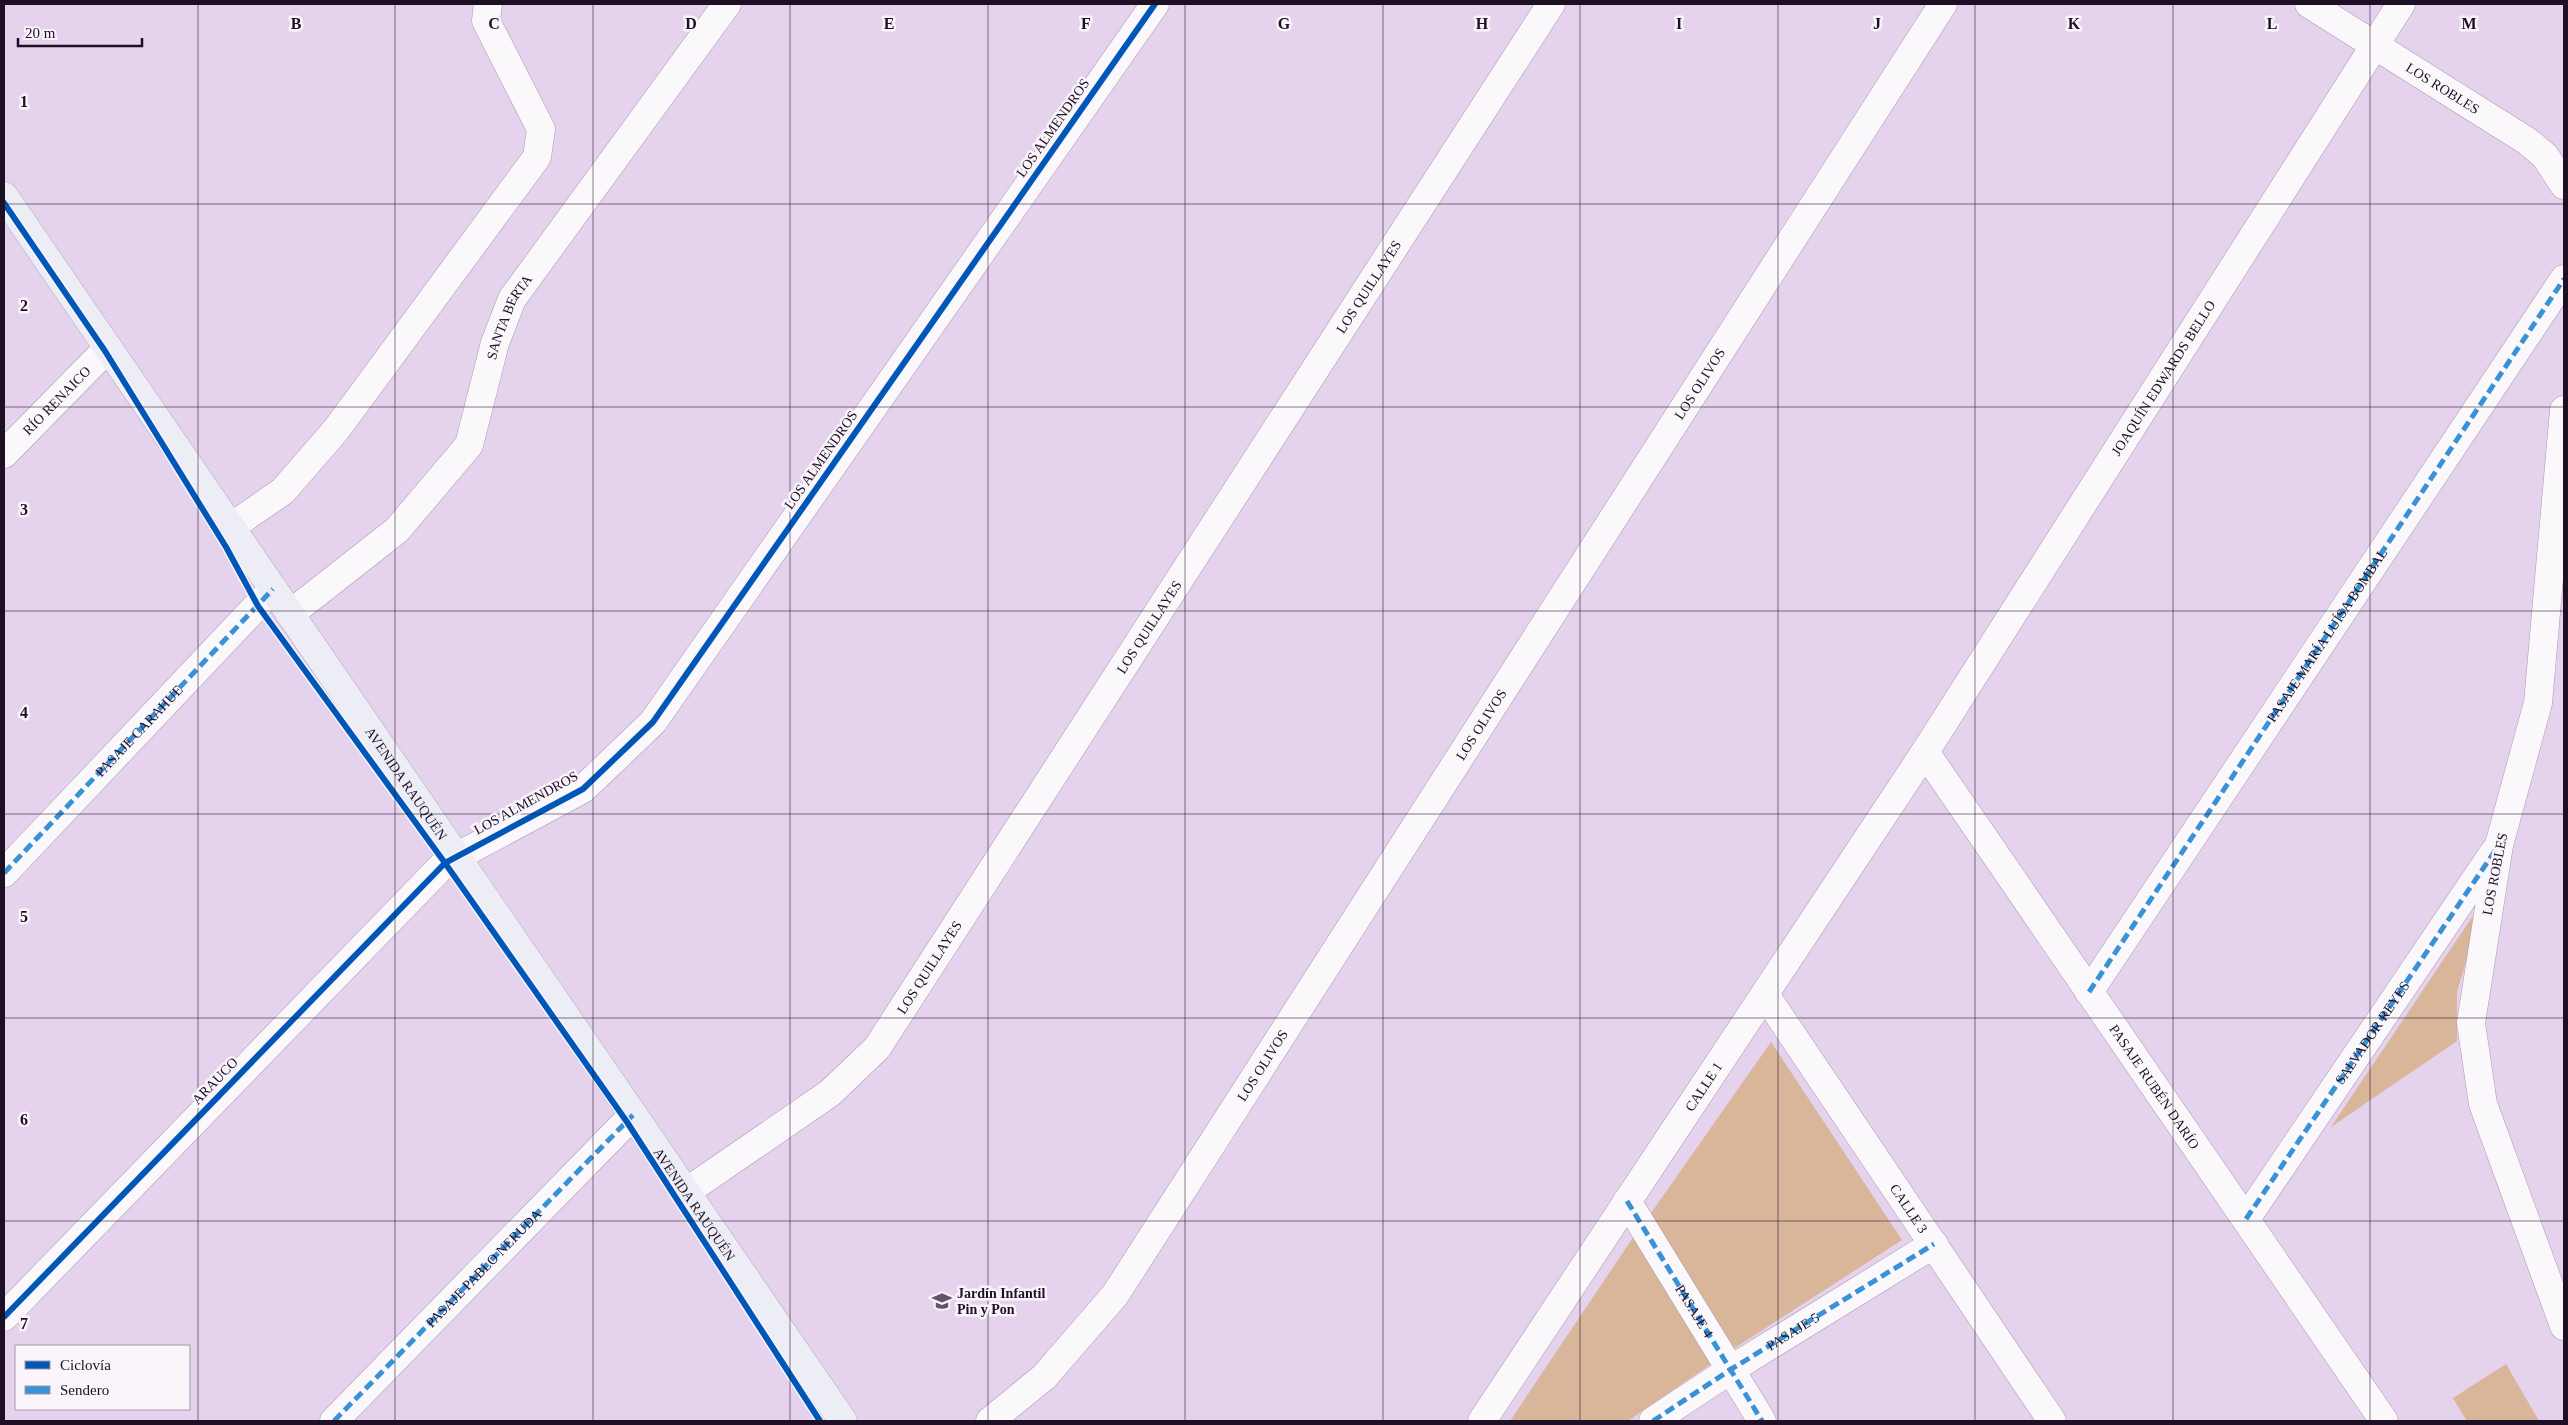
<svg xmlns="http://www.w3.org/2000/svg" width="2568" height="1425" font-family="'Times New Roman',serif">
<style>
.green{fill:#d9b599}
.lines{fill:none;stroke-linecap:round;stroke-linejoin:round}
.minor-casing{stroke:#aa99b0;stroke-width:29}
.major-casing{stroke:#b0acbf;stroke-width:29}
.minor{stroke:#fbf8fc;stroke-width:28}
.major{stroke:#ededf5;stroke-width:28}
.quiet{stroke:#3a92d6;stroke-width:5;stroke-dasharray:10 5;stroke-linecap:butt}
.cycleway-casing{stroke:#f9f5fb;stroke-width:9}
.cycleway{stroke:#0057b8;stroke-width:6}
.grid{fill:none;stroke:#1f0f25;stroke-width:1;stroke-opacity:0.55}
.labels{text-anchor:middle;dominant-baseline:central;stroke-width:5;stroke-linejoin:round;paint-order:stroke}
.street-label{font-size:14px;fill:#1f0f25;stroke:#f9f5fb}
.poi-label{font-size:14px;font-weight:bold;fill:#1f0f25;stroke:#f9f5fb;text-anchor:start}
.grid-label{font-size:16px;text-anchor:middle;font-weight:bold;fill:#1f0f25;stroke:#f9f5fb;stroke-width:5;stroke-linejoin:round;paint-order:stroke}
</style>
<rect width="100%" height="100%" fill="#e5d2ed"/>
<path class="green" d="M2485,898L2457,992V1041L2331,1127Z
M1771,1042L1902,1240L1730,1351L1649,1216Z
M1634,1236L1711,1364L1628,1421H1510Z
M2506,1364L2539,1421H2467L2453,1398Z"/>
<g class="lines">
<defs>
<g id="minor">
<path id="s1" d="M2309,4L2527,141L2545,156L2564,185"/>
<path d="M2564,410L2538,703L2499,845L2471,1023L2483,1104L2564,1326"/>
<path id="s2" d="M4,454L108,348"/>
<path d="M231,527L283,491L336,430L537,157L541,129L486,21L488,4"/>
<path id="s3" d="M290,614L397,530L469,445L495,343L512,299L727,4"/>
<path id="s4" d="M1925,752L2384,1421"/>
<path id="s5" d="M4,873L273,589"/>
<path id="s6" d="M2089,992L2564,279"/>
<path id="s7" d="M1766,996L2052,1421"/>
<path id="s8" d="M686,1192L830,1093L877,1048L1551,4"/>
<path id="s9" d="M1627,1201L1762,1421"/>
<path d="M2246,1219L2494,852"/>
<path d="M4,1317L445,863L583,789L653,722L1155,4"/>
<path d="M334,1421L633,1115"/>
<path id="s10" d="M990,1421L1044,1377L1115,1295L1943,4"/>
<path id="s11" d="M1482,1421L1925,752L2401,4"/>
<path id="s12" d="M1653,1421L1730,1370L1934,1244"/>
</g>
<g id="major">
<path id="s13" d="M4,196L843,1421"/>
</g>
</defs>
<use href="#minor" class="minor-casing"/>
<use href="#major" class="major-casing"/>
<use href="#minor" class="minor"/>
<use href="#major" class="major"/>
<g class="quiet">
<path d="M4,873L273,589"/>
<path d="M2089,992L2564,279"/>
<path d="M1627,1201L1762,1421"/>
<path id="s14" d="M2246,1219L2499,845"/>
<path id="s15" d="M334,1421L633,1115"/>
<path d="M1653,1421L1730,1370L1934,1244"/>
</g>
<defs>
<path id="cycleway" d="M4,203L105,351L226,547L258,606L445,863L627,1122L820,1421
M4,1317L445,863L583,789L653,722L1155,4"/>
</defs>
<use href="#cycleway" class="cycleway-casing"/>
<use href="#cycleway" class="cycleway"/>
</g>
<path class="grid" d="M198,4V1421M395,4V1421M593,4V1421M790,4V1421M988,4V1421M1185,4V1421M1383,4V1421M1580,4V1421M1778,4V1421M1975,4V1421M2173,4V1421M2370,4V1421M4,204H2564M4,407H2564M4,611H2564M4,814H2564M4,1018H2564M4,1221H2564"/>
<defs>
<symbol id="school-bare" viewBox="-9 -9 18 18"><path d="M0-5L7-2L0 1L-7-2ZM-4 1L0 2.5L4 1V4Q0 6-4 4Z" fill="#64536b" stroke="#f9f5fb" stroke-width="2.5" paint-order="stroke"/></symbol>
</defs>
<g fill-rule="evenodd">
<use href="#school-bare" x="928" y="1287" width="28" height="28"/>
</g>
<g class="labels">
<g class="street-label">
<text stroke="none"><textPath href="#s1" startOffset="158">LOS ROBLES</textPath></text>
<text transform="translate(1053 128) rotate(-55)">LOS ALMENDROS</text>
<text stroke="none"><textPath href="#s8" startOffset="1146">LOS QUILLAYES</textPath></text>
<text stroke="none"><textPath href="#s3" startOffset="382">SANTA BERTA</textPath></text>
<text stroke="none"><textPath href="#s11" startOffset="1246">JOAQUÍN EDWARDS BELLO</textPath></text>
<text stroke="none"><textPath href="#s10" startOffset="1261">LOS OLIVOS</textPath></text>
<text stroke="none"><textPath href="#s2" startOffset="75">RÍO RENAICO</textPath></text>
<text transform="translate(821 460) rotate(-55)">LOS ALMENDROS</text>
<text stroke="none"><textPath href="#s8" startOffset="741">LOS QUILLAYES</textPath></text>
<text stroke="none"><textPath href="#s6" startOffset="429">PASAJE MARÍA LUÍSA BOMBAL</textPath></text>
<text stroke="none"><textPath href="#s10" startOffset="856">LOS OLIVOS</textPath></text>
<text stroke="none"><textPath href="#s5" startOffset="196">PASAJE CARAHUE</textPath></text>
<text stroke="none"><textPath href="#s13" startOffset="712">AVENIDA RAUQUÉN</textPath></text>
<text transform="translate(526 803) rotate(-29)">LOS ALMENDROS</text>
<text transform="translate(2495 874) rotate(-79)">LOS ROBLES</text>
<text stroke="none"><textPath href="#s8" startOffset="336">LOS QUILLAYES</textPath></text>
<text stroke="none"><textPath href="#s14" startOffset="225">SALVADOR REYES</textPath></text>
<text stroke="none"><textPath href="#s10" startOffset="451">LOS OLIVOS</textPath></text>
<text transform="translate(215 1081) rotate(-46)">ARAUCO</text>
<text stroke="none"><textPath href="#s11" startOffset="401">CALLE 1</textPath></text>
<text stroke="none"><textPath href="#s4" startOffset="406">PASAJE RUBÉN DARÍO</textPath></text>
<text stroke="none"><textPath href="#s13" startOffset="1222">AVENIDA RAUQUÉN</textPath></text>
<text stroke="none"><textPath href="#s7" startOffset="256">CALLE 3</textPath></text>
<text stroke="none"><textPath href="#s15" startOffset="214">PASAJE PABLO NERUDA</textPath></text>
<text stroke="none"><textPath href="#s9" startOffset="129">PASAJE 4</textPath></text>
<text stroke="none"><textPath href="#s12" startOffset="166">PASAJE 5</textPath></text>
</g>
<g class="poi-label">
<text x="957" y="1293">Jardín Infantil<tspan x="957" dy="16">Pin y Pon</tspan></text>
</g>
</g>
<g class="grid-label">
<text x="296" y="29">B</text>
<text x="494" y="29">C</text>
<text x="691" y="29">D</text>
<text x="889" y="29">E</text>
<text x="1086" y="29">F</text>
<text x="1284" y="29">G</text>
<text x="1482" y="29">H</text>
<text x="1679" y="29">I</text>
<text x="1877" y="29">J</text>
<text x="2074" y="29">K</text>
<text x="2272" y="29">L</text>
<text x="2469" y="29">M</text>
<text x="24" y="107">1</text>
<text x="24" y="311">2</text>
<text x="24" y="515">3</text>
<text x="24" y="718">4</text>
<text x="24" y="922">5</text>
<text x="24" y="1125">6</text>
<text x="24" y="1329">7</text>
</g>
<rect width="2568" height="1425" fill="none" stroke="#1f0f25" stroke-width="10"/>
<rect x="15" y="1345" width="175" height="65" fill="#f9f5fb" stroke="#a299a5"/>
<rect x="25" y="1361" width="25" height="8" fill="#0057b8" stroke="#a299a5"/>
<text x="60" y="1370" font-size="15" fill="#1f0f25">Ciclovía</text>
<rect x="25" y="1386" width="25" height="8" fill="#3a92d6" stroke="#a299a5"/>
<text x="60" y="1395" font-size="15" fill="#1f0f25">Sendero</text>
<path d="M18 38v8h124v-8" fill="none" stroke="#1f0f25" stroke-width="2.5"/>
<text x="25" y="38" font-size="15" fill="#1f0f25" stroke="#f9f5fb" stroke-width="4" paint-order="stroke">20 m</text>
</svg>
